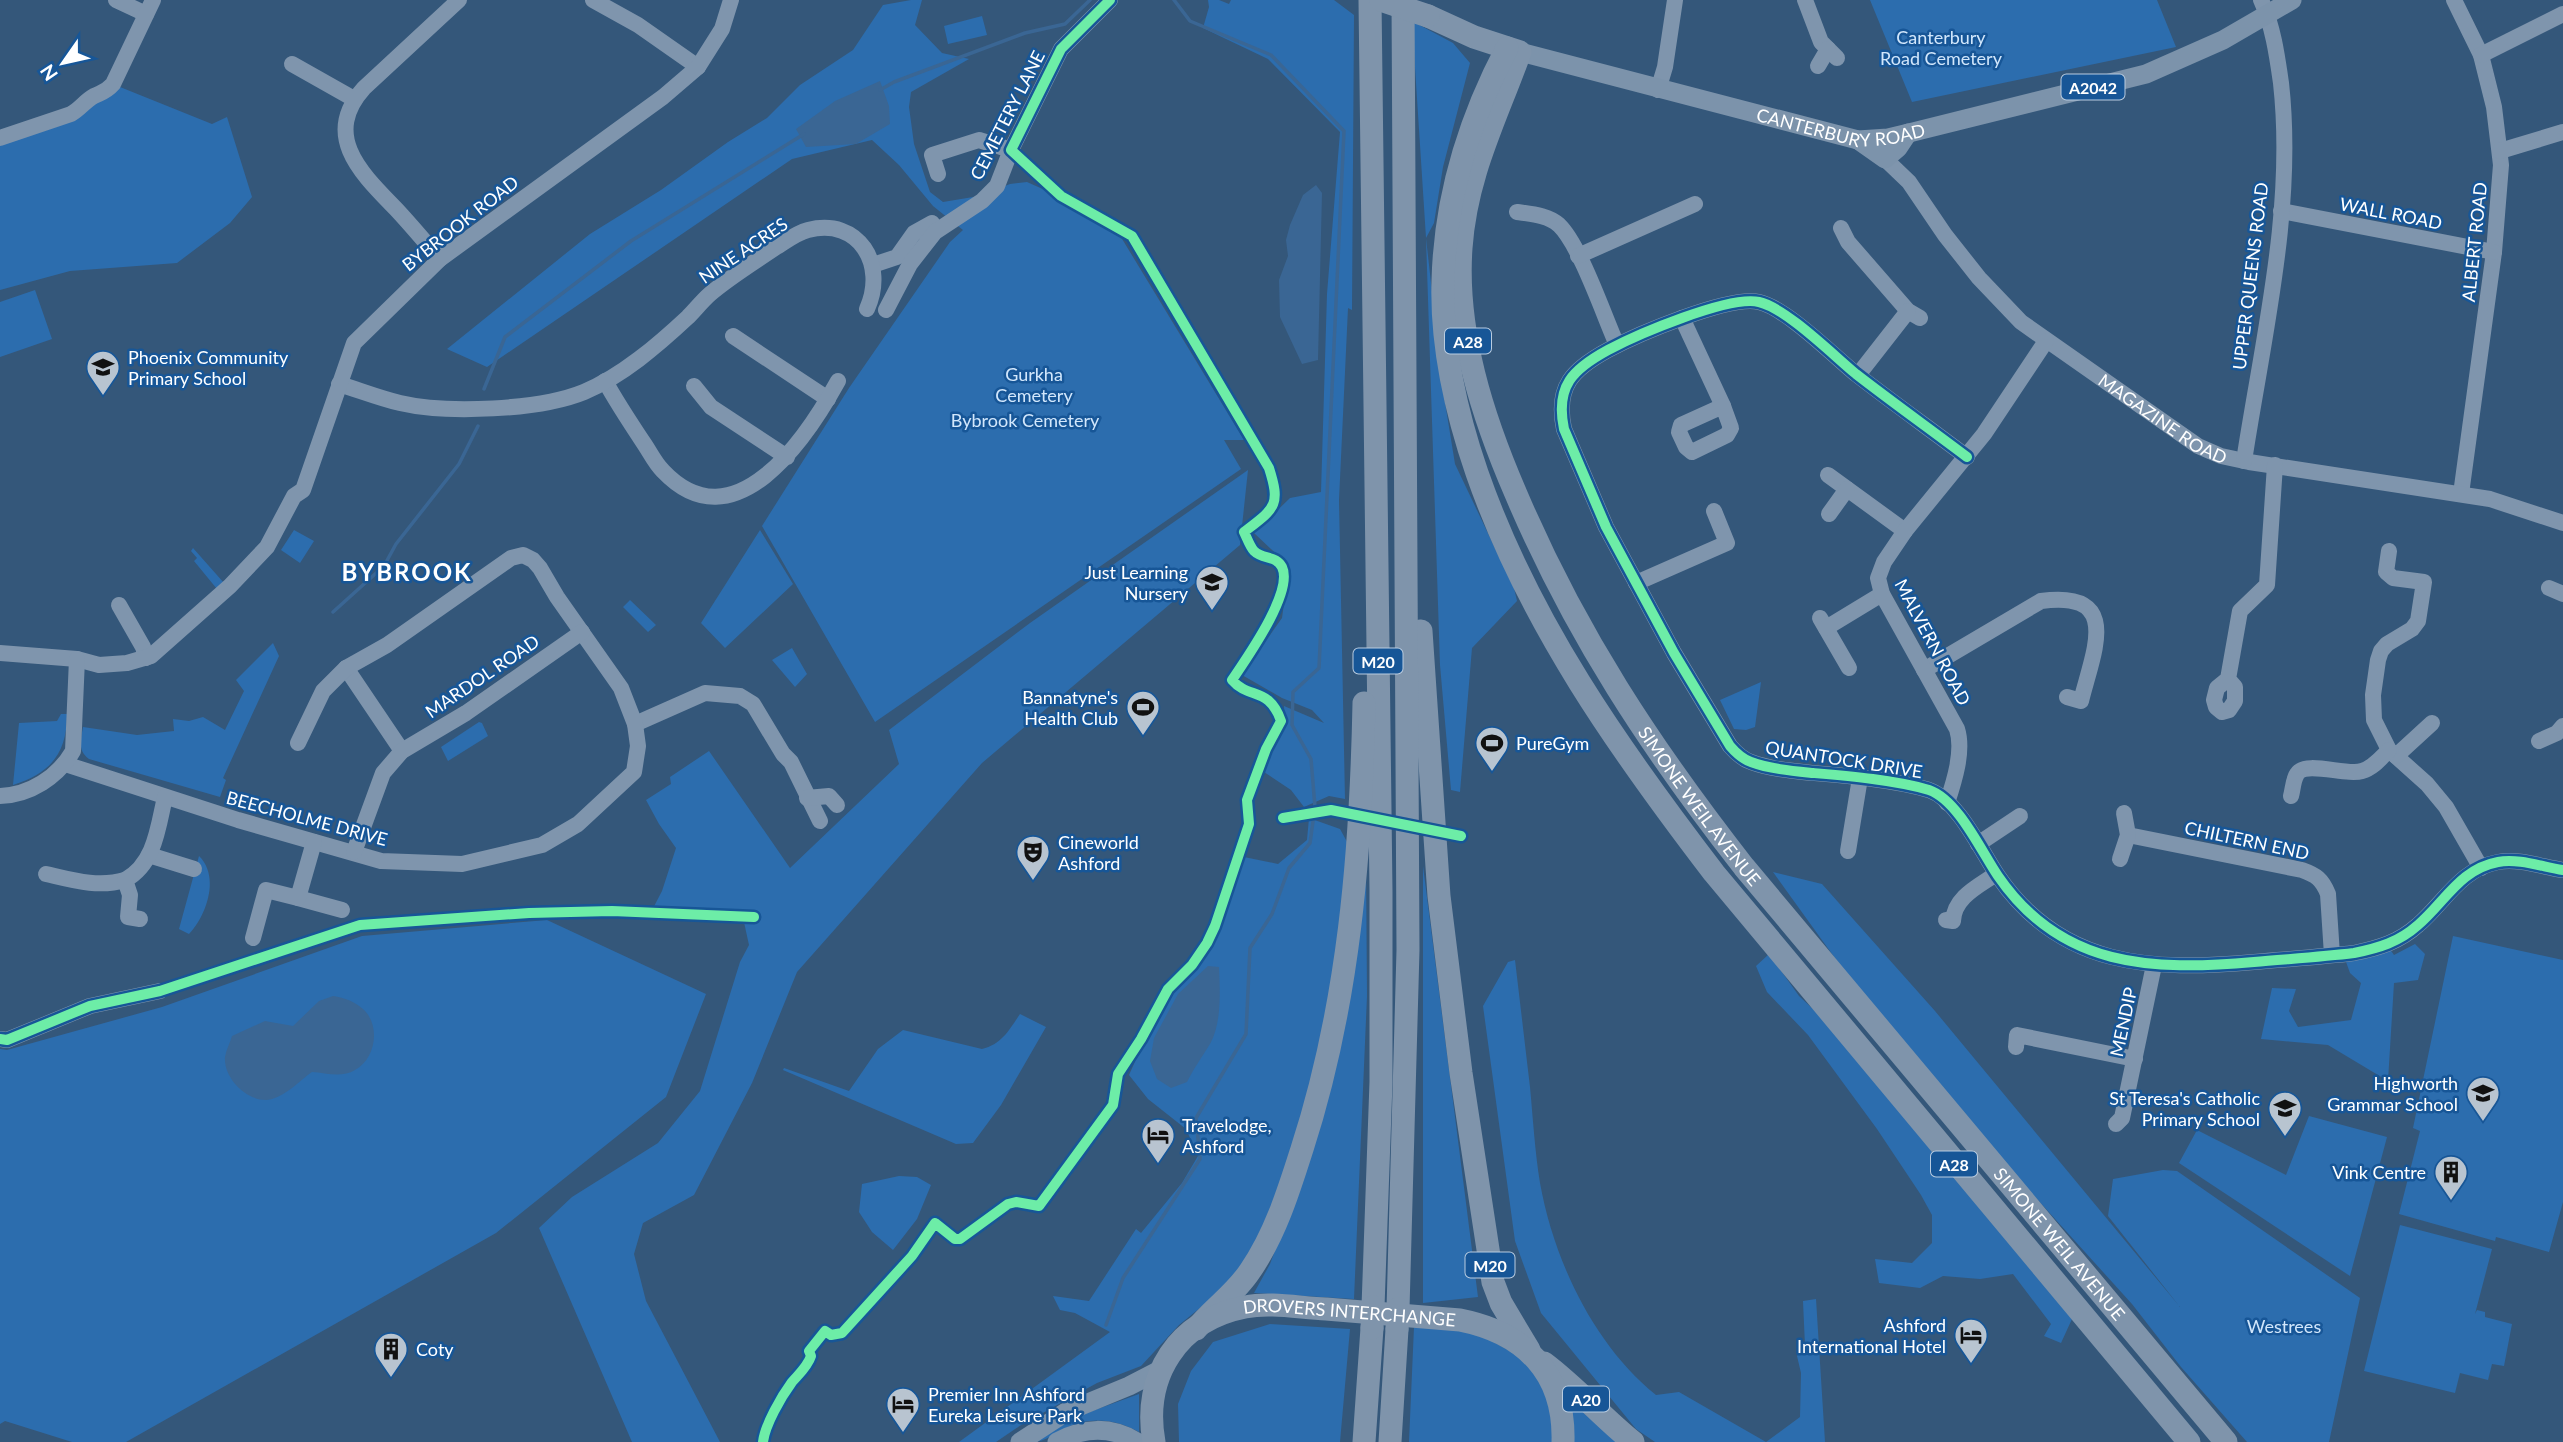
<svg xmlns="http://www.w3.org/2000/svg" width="2563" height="1442" font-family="Lato,sans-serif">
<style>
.green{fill:#2c6dae}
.water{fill:#3a6694}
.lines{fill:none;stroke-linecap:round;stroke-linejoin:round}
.stream{stroke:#3a6694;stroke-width:3.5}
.minor{stroke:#7f95ad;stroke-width:16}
.major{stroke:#7c93ab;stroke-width:19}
.highway{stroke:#7f94ab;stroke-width:23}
.highway-bridge{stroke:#7f94ab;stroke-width:23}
.cycleway-casing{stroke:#175697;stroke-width:15}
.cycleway{stroke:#6deda7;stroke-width:10}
.labels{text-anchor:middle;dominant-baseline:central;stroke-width:5;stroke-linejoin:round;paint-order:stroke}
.shield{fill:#175697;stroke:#b9cce0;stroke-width:2}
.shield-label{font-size:16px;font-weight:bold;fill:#fff}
.park-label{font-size:18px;fill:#d2e7fc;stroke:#175697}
.street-label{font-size:18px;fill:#fff;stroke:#175697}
.poi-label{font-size:18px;fill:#fff;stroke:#175697;text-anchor:start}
.district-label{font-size:24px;font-weight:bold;letter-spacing:2px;fill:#fff;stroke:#175697}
</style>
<rect width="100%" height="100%" fill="#34577a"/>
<path class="green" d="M911,0H922L915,25L942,53L969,59L911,92L909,107L914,144L930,192L943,202L979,196L1010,184L1027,182L1110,219L1244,440H1224L1241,469L875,722L762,526L849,388L950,242L963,230L933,206L899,165L872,140L792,159L487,367L447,349L590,234L661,190L728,142L767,118L800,85L853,50L883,5Z
M1208,0H1219L1229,4L1231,0H1334L1354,15L1352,310L1348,308L1339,500L1345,799L1329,796L1304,807L1291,790L1264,772L1285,722L1284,706L1324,723L1312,710L1282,698L1242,675L1282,618L1289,566L1254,533L1290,498L1321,492L1327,294L1340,132L1268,59L1203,28L1209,7Z
M1870,0H2157L2176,47L1912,102Z
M982,16L987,35L948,44L944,26Z
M1412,21L1453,43L1470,63L1443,167L1434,223L1426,238L1443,390L1455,464L1514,588L1517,601L1472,648L1460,792L1451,790L1440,665L1426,238Z
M120,87L212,124L227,117L252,197L230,223L177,263L70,271L0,290V144Z
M35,290L52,339L0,357V302Z
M1248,470L1240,545L982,763L797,972L752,1083L694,1195L643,1223L634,1254L646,1301L720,1442H632L539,1228L572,1197L658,1143L700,1091L740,962L749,945L742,913L739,923L649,916L662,891L676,848L659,824L646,800L671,784L670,777L709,751L790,868L899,764L889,730L1030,623Z
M294,530L314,541L300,563L281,550Z
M760,530L793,584L725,648L701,623Z
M193,548L224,583L217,589L194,561L197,558L191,551Z
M630,600L656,625L648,632L623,607Z
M273,643L279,656L223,778L226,780L220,797L89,759C77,750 81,739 83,727L137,735L174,731L173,719L189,721L203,717L225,730L244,691L236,680Z
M792,648L807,674L795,687L772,660Z
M1761,682L1755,727L1746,730L1734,729L1720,700Z
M61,714H67C67,753 51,773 13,785L19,723L57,721Z
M479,722L482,723L488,736L448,761L441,747Z
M1309,818L1340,829L1351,849L1339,958L1304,1116L1276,1196L1252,1253L1232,1282L1179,1325L1141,1366L1097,1383L1021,1425L996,1442H959L1110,1332L1075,1313L1060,1310L1053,1296L1089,1301L1136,1229L1141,1233L1182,1183L1198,1156L1186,1129L1148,1099L1129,1075L1146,1037L1176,989L1197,968L1212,945L1244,857L1278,864L1307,840Z
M199,856C220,876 207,915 189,934L179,929Z
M1366,861L1367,996L1354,1299L1254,1293L1270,1264L1312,1151Z
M1423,866L1478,1297L1423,1303Z
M1773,872L1822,884L1935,1011L2180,1307L2108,1216L2113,1179L2163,1170L2177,1171L2360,1298L2329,1442H2247L2181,1367L2132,1304L2026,1187L1863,997Z
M547,920L706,994L666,1097L496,1233L126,1442H72L5,1421L0,1424V1049L7,1050L162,1007L362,936Z
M2453,936L2563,960V1202L2549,1252L2496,1237L2495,1241L2399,1214L2420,1131L2413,1128Z
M2415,944L2425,954L2418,980L2394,983L2388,1081L2328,1045L2261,1039L2272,988L2296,989L2289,1011L2298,1027L2351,1020L2361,983L2350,973L2345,959L2389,948L2394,955Z
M1769,954L1799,996L1828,1023L2072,1319L2061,1343L2044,1336L2051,1324L2013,1274L1980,1279L1943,1276L1920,1288L1879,1283L1875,1259L1912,1263L1932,1243V1215L1921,1195L1877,1129L1808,1035L1767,992L1756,966Z
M1515,960C1520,1002 1525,1045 1530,1087C1533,1119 1535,1152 1540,1183C1554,1261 1594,1345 1656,1395L1679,1392L1766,1442L1800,1417L1801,1373L1797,1356L1805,1346L1803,1301L1816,1299L1825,1442H1655L1636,1429L1541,1313L1515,1241L1483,1006L1508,962Z
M1020,1014L1046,1027L1001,1105L973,1143L956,1144L783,1070L784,1068L849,1091L878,1049L903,1030L982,1049C1002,1044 1009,1030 1020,1014Z
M2309,1116L2387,1137L2350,1276L2179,1163L2197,1130L2286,1175Z
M899,1176L917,1177L931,1185L917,1219L893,1250L872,1232L859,1212L862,1184Z
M2400,1225L2492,1249L2475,1314L2477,1310L2485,1312V1317L2512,1324L2504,1366L2492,1364L2488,1380L2460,1373L2455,1393L2364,1371Z
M1270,1324L1350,1329L1340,1442H1179L1178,1404L1191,1371L1213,1342Z
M1414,1327L1448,1328L1481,1335L1524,1359L1549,1396L1554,1442H1409Z
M1565,1389L1624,1442H1573Z
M1139,1394V1432C1118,1420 1091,1416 1068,1427C1055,1433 1046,1442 1032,1442L1081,1415Z"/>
<path class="water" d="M880,81L889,106L890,124L856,144L806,147L796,129L835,101Z
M1316,185L1322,193L1318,360L1302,364L1280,317L1279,280L1288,256L1286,240L1290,225L1303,195Z
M1208,966L1219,967C1220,990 1222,1023 1210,1044C1202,1057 1194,1068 1187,1082L1171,1088L1157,1079L1150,1061L1154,1038L1178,994Z
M333,996C345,998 354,1001 363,1009C381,1025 376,1059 355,1070C342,1078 326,1073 312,1072C299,1081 287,1095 272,1099C250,1105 223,1079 225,1057C226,1050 230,1043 232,1036L265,1021L293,1026L319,1001Z"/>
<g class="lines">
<path class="stream" d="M880,90L894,82L1025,33L1065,24L1090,0
M484,389L505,337L631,241L804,134
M333,612L384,566L396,544L459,464L478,426
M1106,1325L1123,1278L1200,1159L1196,1118L1246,1034L1250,948L1272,914L1289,868L1310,843L1315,807L1311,759L1292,725L1293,692L1319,668L1344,131L1271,55L1190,21L1174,0"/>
<g class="minor">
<path d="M116,0L146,14"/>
<path d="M593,0L638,25L698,67"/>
<path d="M1805,0L1821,42L1837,58"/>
<path d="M2454,0L2481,55L2494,107L2501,165L2494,252L2461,494"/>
<path d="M2481,55L2563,14"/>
<path d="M292,64L354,99"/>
<path d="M1818,66L1828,49"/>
<path d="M1658,90L1665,67L1675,0"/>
<path d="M0,138L71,114C80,109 85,101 94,96C102,92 106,92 113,84L153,0"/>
<path d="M2500,151L2563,132"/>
<path id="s1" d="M1885,159L1909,182L1945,235L1979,278L2021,322L2198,446L2221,456L2249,462L2490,499L2563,523"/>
<path d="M938,174L932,155L979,140L1011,150"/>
<path d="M2281,211L2494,252"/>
<path d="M1517,212C1531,214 1548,215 1559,225C1580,245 1604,316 1617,345"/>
<path d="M1841,228L1848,242L1908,311L1920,318"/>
<path d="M1578,256L1695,204"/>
<path d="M440,259C425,242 411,225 396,209C362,174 321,136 364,88L459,0"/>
<path d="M873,265L897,257L914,233L932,223"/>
<path d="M886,310L910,264L935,232L982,201L997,186L1011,150L1061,49L1110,0"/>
<path d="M1682,318L1723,406"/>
<path d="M733,336L828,399"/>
<path d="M1858,375L1908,311"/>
<path d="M605,381C617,403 631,424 645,445C651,454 655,463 663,471C734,546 806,439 838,381"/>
<path d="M339,384C359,390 379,398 400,403C447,414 540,410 584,392C622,376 658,345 688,317C695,310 702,301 710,294C730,277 753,263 775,248C785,242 796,233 808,230C859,217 887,265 867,309"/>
<path d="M694,386L711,407L787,457"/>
<path d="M1723,406L1731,428L1727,435L1692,452L1686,447L1679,432L1681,425Z"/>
<path d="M1967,457C1930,429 1892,402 1856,374C1833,355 1786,308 1759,302C1729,295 1636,335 1608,350C1573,369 1555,386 1564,429L1606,527L1674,653L1730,746C1736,753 1742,759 1751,762C1770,769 1793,771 1813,773C1848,776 1896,780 1929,790C1958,800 1981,851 1998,876C2061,968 2152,971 2254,962C2287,959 2321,957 2354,953C2379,948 2399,942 2418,925C2445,902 2460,869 2498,862C2518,858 2543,867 2563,870"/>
<path d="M2244,461C2263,337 2295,209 2281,83C2277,55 2273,26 2261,0"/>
<path d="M1828,475L1905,531"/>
<path d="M1829,514L1847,489"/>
<path d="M2389,551L2386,572L2393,578L2424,582L2418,621L2412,629L2387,644L2381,651L2378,660L2373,695L2374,720L2389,750L2427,784L2446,807L2481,868"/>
<path d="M1636,583L1727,543L1714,511"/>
<path d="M2549,588L2563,594"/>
<path d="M119,605L143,647L146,658"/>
<path d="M1820,618L1849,668"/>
<path d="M1826,628L1882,594"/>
<path d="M0,653L77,659L99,665L127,663L151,656L230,586L267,547L294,496L303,490L354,343L440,259L663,97L698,67L722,29L731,0"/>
<path d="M346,668L402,751"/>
<path d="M1924,670L2041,601C2123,590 2093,652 2081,701L2067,697"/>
<path d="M2228,679L2235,687V701L2229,710L2222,712L2216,707L2214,700L2217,688L2228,679L2240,611L2267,585L2275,465"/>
<path d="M635,724L705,693L740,696L753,704L783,754L791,762L820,821"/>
<path d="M2539,741L2557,733L2563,726"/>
<path d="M2396,756L2432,723"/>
<path d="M65,764L238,820L381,861L462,864L542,845L578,824L634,772L638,746L635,724L621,688L557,597L540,568L533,560L523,555L511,558L387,645L346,668L323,691L298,743"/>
<path d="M0,796C30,795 58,777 73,751L77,659"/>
<path d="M2291,796C2293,789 2293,780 2297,774C2305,760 2346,776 2362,771C2373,768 2381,758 2389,750"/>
<path d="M807,798L829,796L837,805"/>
<path d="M1947,803C1954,782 1964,751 1957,729L1882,594L1878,578L1884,562L1905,531L1984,434L2046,341"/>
<path d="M2128,835L2302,870C2316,875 2322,879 2328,894L2332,955"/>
<path d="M1978,844L2020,816"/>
<path d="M1848,851L1860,778"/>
<path d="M354,852L383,773L402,751L466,713L582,632"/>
<path d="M149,855L194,869"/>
<path d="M2120,859L2128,835L2124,813"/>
<path d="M46,874C72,880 98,888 125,880"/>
<path d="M298,898L342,910"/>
<path d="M140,919L128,917L130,895L125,880C155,864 158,827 165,797"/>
<path d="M1946,920L1953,921C1954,897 1979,886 1996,874"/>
<path d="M253,938L266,890L298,898L314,842"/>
<path d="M0,1039L7,1040L90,1006L160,991"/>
<path d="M2016,1047L2017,1035L2135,1059"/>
<path d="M2116,1124L2122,1118L2154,965"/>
</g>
<g class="major">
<path id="s2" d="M1520,52L1858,140L1888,138L1913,132L2146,74L2223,40L2292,0"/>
<path d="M1858,140L1885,159L1898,148L1908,133"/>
<path d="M1020,1442L1066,1412L1129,1386L1160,1370"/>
<path d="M1057,1442C1083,1427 1111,1426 1137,1442"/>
</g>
<g class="highway">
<path d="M1370,0L1381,891V1082L1373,1307"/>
<path id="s3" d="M1428,16L1474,37L1520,52C1496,119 1466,175 1461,248C1455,332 1483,418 1516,494C1575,633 1651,748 1744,867L2226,1442"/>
<path d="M1507,48C1469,120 1445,199 1443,281C1441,347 1456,412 1477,473C1529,622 1619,749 1714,873L2189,1442"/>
<path d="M1421,631L1439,896L1461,1073L1493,1282L1501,1303L1529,1350"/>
<path d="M1398,1309L1408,950L1403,0"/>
<path d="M1196,1329C1213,1308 1235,1294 1250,1271C1275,1235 1289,1190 1302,1149C1349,1004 1361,854 1364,703"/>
<path d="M1544,1363C1576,1387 1602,1417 1633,1442"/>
<path id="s4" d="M1154,1442C1142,1376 1178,1320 1245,1307C1271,1302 1300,1308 1326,1309C1370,1313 1415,1316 1460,1320C1525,1333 1565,1373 1563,1442"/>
<path d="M1364,1442L1372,1328"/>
<path d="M1390,1442L1397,1329"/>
</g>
<path class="highway-bridge" d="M1381,0L1428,16
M1372,1328L1373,1307
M1397,1329L1398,1309"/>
<defs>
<path id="cycleway" d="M1967,457C1930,429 1892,402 1856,374C1833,355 1786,308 1759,302C1729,295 1636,335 1608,350C1573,369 1555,386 1564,429L1606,527L1674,653L1730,746C1736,753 1742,759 1751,762C1770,769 1793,771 1813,773C1848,776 1896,780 1929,790C1958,800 1981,851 1998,876C2061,968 2152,971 2254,962C2287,959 2321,957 2354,953C2379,948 2399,942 2418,925C2445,902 2460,869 2498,862C2518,858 2543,867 2563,870
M1283,818L1331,810L1461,836
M0,1039L7,1040L90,1006L160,991L360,925L529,913L612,911L754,917
M763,1442C765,1425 781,1397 792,1382C799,1374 808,1366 811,1356L809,1351L825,1331L831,1335L842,1333L912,1256L935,1223L955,1239H960L1008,1204L1016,1202L1039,1206L1113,1105L1118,1074L1141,1039L1168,989L1192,965L1207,943L1215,926L1249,824L1247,800L1266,749L1281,721C1269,686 1249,700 1232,680C1246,659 1294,592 1282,567C1276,555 1263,560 1254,551C1250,547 1247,538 1244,532C1275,508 1281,506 1269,468L1132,236L1061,196L1011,150L1061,49L1110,0"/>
</defs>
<use href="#cycleway" class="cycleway-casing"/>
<use href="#cycleway" class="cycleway"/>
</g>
<defs>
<symbol id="school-pin" viewBox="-11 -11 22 30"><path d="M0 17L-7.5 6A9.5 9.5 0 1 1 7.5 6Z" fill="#b8c4d0" stroke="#175697"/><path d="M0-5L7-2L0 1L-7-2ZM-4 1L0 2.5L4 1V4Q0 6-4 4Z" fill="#111"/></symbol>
<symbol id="stadium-pin" viewBox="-11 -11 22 30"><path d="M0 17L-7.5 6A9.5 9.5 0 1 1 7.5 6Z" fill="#b8c4d0" stroke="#175697"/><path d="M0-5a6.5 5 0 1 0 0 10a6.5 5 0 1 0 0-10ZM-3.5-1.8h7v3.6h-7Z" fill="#111"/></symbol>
<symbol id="theatre-pin" viewBox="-11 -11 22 30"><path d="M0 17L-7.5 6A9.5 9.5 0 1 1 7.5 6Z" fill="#b8c4d0" stroke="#175697"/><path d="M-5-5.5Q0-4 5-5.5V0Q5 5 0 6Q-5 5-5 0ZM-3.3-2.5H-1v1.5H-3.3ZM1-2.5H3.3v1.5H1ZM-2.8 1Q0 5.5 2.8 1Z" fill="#111"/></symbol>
<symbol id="hotel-pin" viewBox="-11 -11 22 30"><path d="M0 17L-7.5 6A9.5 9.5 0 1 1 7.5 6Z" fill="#b8c4d0" stroke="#175697"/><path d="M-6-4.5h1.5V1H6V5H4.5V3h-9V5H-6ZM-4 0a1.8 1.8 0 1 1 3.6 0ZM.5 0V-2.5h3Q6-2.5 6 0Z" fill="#111"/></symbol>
<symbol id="building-pin" viewBox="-11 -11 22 30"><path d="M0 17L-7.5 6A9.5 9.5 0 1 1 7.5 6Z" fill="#b8c4d0" stroke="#175697"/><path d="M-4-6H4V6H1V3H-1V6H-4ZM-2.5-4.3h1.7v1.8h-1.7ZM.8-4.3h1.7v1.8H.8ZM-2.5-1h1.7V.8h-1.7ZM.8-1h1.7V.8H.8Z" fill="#111"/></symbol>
</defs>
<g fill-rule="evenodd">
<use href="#school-pin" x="84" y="348" width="38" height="52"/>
<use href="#school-pin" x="1193" y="563" width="38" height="52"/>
<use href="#stadium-pin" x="1124" y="688" width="38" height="52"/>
<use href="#stadium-pin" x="1473" y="724" width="38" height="52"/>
<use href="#theatre-pin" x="1014" y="833" width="38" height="52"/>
<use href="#school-pin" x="2464" y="1074" width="38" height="52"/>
<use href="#school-pin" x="2266" y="1089" width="38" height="52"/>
<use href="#hotel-pin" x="1139" y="1116" width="38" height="52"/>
<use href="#building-pin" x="2432" y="1153" width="38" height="52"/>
<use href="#hotel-pin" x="1952" y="1316" width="38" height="52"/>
<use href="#building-pin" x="372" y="1330" width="38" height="52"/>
<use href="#hotel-pin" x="884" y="1385" width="38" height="52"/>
</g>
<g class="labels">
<g class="shield">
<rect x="2061.5" y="74.5" width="63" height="25" rx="5"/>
<rect x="1445" y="328.5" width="46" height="25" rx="5"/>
<rect x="1353.5" y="648.5" width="49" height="25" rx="5"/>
<rect x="1931" y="1151.5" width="46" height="25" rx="5"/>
<rect x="1465.5" y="1252.5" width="49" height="25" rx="5"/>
<rect x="1563" y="1386.5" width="46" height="25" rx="5"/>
</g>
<g class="shield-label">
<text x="2093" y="87">A2042</text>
<text x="1468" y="341">A28</text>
<text x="1378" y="661">M20</text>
<text x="1954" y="1164">A28</text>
<text x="1490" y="1265">M20</text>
<text x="1586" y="1399">A20</text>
</g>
<g class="park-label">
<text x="1941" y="37">Canterbury<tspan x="1941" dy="21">Road Cemetery</tspan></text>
<text x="1034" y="374">Gurkha<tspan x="1034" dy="21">Cemetery</tspan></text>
<text x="1025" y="420">Bybrook Cemetery</text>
<text x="2284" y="1326">Westrees</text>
</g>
<g class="street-label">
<text transform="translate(1007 115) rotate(-63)">CEMETERY LANE</text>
<text stroke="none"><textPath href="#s2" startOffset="331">CANTERBURY ROAD</textPath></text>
<text transform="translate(2391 213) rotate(11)">WALL ROAD</text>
<text transform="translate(460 223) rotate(-38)">BYBROOK ROAD</text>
<text transform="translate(2474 242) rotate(-84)">ALBERT ROAD</text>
<text transform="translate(743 250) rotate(-34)">NINE ACRES</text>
<text transform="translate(2250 276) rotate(-83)">UPPER QUEENS ROAD</text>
<text stroke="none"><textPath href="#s1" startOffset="385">MAGAZINE ROAD</textPath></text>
<text transform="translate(1933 642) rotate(62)">MALVERN ROAD</text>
<text transform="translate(482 676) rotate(-34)">MARDOL ROAD</text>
<text transform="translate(1844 759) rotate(9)">QUANTOCK DRIVE</text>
<text stroke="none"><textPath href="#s3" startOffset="922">SIMONE WEIL AVENUE</textPath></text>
<text transform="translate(307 818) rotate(15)">BEECHOLME DRIVE</text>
<text transform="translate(2247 840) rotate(12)">CHILTERN END</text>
<text transform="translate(2123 1022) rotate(-78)">MENDIP</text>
<text stroke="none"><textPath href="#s3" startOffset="1489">SIMONE WEIL AVENUE</textPath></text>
<text stroke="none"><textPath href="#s4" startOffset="287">DROVERS INTERCHANGE</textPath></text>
</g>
<g class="poi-label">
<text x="128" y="357">Phoenix Community<tspan x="128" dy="21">Primary School</tspan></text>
<text x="1188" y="572" text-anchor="end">Just Learning<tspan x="1188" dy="21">Nursery</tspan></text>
<text x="1118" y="697" text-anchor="end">Bannatyne's<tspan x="1118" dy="21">Health Club</tspan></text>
<text x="1516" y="743">PureGym</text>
<text x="1058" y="842">Cineworld<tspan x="1058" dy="21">Ashford</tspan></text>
<text x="2458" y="1083" text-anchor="end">Highworth<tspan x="2458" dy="21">Grammar School</tspan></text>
<text x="2260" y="1098" text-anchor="end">St Teresa's Catholic<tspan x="2260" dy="21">Primary School</tspan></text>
<text x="1182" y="1125">Travelodge,<tspan x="1182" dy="21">Ashford</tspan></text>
<text x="2426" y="1172" text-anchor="end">Vink Centre</text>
<text x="1946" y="1325" text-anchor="end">Ashford<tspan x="1946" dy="21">International Hotel</tspan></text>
<text x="416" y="1349">Coty</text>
<text x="928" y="1394">Premier Inn Ashford<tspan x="928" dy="21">Eureka Leisure Park</tspan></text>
</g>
<g class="district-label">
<text x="407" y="571">BYBROOK</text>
</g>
</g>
<g transform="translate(63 63) rotate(236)" stroke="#175697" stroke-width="5" paint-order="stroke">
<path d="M0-5L12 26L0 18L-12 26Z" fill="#ffffff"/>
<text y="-10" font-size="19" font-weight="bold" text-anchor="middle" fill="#ffffff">N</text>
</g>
</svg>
